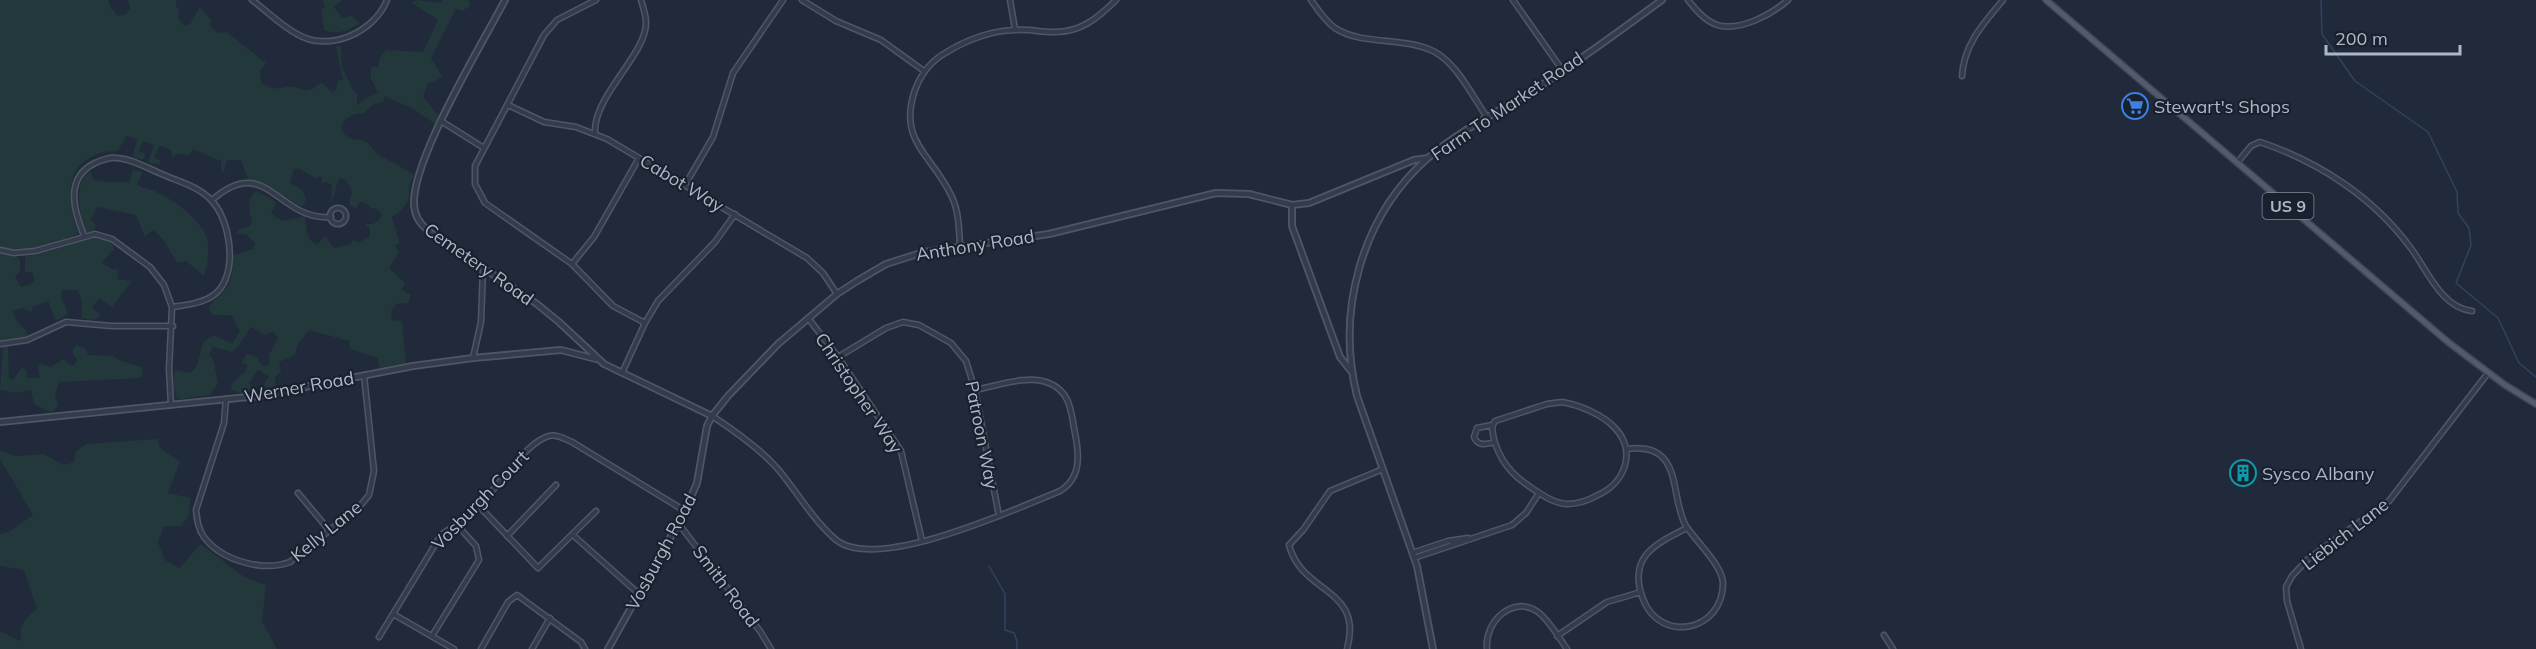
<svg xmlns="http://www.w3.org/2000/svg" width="2536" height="649" font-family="Mulish,sans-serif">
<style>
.green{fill:#22383b}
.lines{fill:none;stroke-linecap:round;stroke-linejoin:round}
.stream{stroke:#314361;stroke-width:1.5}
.minor-casing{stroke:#4e5765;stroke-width:7}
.tertiary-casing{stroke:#4e5765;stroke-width:8}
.primary-casing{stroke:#3d4554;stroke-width:8}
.minor{stroke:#343c4b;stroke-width:4}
.tertiary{stroke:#343c4b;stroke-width:4.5}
.primary{stroke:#515b6b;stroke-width:5}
.labels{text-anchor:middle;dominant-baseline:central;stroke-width:4.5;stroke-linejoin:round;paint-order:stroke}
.shield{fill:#19212f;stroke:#818a99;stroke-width:1.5}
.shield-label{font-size:16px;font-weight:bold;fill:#aeb7c7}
.street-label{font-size:18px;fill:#aeb7c7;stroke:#19212f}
.poi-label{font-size:18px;fill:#aeb7c7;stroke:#19212f;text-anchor:start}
</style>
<rect width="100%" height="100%" fill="#202a3a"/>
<path class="green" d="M0,0H108L111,8L118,16L126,14L130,8L128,0H176V6L179,9L178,18L184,26L190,24L200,7L211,20L210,26C216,32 219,34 227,32L266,63L260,71L261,82C277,94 279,85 295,87C300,87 303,92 309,90C313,89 317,85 322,83L333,93L336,90L338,81L343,80L336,47L339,45L341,48L342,67L352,88L357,94V106L361,101L378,92L371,79V67H379V59L386,50L423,52L438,20L412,3L416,0L441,3L443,0H469L470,6L462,11L456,9L431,58L442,76L435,82L428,83L423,97L439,116L435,124L412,108L384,96V101L372,105L364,113C354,113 345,117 341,127L344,134L353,140L360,139L367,142L376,153L415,175C401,192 421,197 392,217L400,243L395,246L399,253L389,268L405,283L402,290L411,295L408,303L396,304L391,312L392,320L402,321L406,363L379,368L378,358L350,349L349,341L309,330L298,344L295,355L279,362L281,371L275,377L276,387L266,391L264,384L269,376L258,370L249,384L255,391L244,394L231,390L232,383L246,371L247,364H241L247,353L256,357L263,366L269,365V355L278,338L273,332L264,335L251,327L237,348L232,352L213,347L209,355L213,359L218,383L210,395L178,399C173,391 171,378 176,370L190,373L197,366L203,342L214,335L232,344L240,331L231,315H212L209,309C211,302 215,300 221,294C232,284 234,270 232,256L253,249L255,243L247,235L236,233L239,229L249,227L252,223C250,211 245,200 256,191L275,201V206L271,213L282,221L305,216C307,230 305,237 317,245L325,236L334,248L348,245L354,240L358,243L370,236V229L365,224H373L379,220L382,214L376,208L371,209L366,203L360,202L356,208L350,206L349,201L352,194L351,188L344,179L339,178L331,205L332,185L326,182L321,184L322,178L319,176L317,179L300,169H294L290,183L302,190L306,198L303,207C284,198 270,183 248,179L241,160H227L224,172L221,171V161L193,149L190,155L178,154L172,157L171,150L160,146L154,157L161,161L159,164L148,163L154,145L143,141L139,151L146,154L143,160L133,157L137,139L126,136L118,151C113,152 108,151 104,152C61,163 68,202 78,234L36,249H0Z
M322,0H342L334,7L342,18L352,16L360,23C347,31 339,35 324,30L321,10L325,6Z
M133,170L143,172L137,184C142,189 147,188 154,191C173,199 200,218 207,238C210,250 207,265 204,276L186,261L177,263L163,239L153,230L145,237L136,215L97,207L91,220L96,225L93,232H85C80,214 72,183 91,171L93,179C101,184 118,180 129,182Z
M98,236L111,241L114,249L102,263L114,270L119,269L117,279L132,281L112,307L99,298L92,308L101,316L93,320L81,318L82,301L78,290H62L61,296L68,314L56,321L48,301L33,307L31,312L22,308L12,311L18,323L26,330L28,337L0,341V253L20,259V271L15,277L21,287L35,282L32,272H25V257Z
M77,345L85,348L88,355L113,356L121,361L141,367L143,370L141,378L59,382L55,395L58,405L52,413L34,404L31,390L16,393L0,390L3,347L8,346L9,378L13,380L22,367L27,372V378H40L38,366L40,363L51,367L63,359L70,365H74L77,360L73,355V348Z
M158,439L160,448L180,462L168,493L191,498L189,514L182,526H164L158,542L165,560L179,568L201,544L244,577L266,585L262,621L277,649H0V631L21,641C19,624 24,620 37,609L24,570L0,566V534L9,532L33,515L0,459V451L16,456L44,454L64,465L74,462L76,451L86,444Z"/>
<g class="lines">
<path class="stream" d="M2321,0L2322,34L2355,81L2428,132L2457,192L2458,213L2469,228L2471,245L2456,283L2498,318L2519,363L2536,377
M989,566L1005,594V630L1014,633L1017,641V649"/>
<defs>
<path id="minor" d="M252,0C267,11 280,25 297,34C328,53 374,33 387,0
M596,0L557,20L544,35L475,166V184L485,203L572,264L613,306L645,323
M802,0L836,21L881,40L924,71
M1010,0L1015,29
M1311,0C1318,10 1325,21 1335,28C1362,46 1405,36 1435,52C1458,65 1472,96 1487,117
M1513,0L1563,71
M1688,0C1696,10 1704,20 1717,25C1740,32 1772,14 1788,0
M1962,76C1964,44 1983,24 2003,0
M508,105L544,122L576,127L607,139L807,258L823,273L837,294
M441,121L484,148
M595,133C593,96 646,55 646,23C646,15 643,7 641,0
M2237,163L2251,146L2260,142C2319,162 2373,197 2410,247C2427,269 2441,308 2472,311
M685,185L713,137L733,73L783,0
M212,200C267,152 277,221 331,217
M330 216a8 8 0 1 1 16 0a8 8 0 1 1-16 0Z
M84,236C74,211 64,178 95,163C102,160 109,157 117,158C133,159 149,169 164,175C180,182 200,187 212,201C226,216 232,246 229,266C224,300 201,303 172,307
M960,246C959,229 959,212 952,197C933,155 897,142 915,90C921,74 932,60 947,52C966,40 993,30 1016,30C1028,29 1041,32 1053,32C1080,33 1098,18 1116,0
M0,250L14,253L35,251L95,234L112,239L150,267L164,285L172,307L169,369L171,405
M572,264L594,237L639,158
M808,318L838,357L901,451L922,541
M0,344L27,340L66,322L112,326H173
M838,357L886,328L903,322L919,325L951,343L966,361L975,390L999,516
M473,358L481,322L483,268
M622,373L645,323L658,301L715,242L735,214
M226,399L224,423L196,510C197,519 198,529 204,537C222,561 263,572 290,562L360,506L369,495L374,471L364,375
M1562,402C1579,405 1602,414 1615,428C1637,451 1625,483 1598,495C1589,500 1578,504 1568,504C1553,504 1538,492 1526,484C1507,471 1494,451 1492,427L1495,421L1547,404Z
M712,416C735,431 758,447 777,468C796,490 812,519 835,539C875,574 1015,509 1060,491C1083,477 1079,451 1074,428C1071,409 1069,391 1049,383C1028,374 997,386 975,390
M1492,425L1477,428L1474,437C1478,447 1487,444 1495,442
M1627,449C1685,441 1669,498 1686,526C1696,541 1722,565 1723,583C1723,632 1660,644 1643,599C1627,557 1655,544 1687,528
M298,493L329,530
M479,506L538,568L596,511
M679,524L760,631L771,649
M507,536L556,485
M574,536L639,594
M1412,553L1448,541L1468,538
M1414,558L1512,525L1526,513L1539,493
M393,614L454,649
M1884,635L1893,649
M432,636L479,560L476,546L458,526
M1557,636L1607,602L1641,592
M379,637L441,535C454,526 466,519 478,507C496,489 523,446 546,437C555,433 563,438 572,442L685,511
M481,649L508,602L517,595L581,642L585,649
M532,649L550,618
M1347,649C1364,587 1302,595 1289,545L1303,530L1330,491L1383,469
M1487,649C1484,622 1513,594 1538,612C1549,620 1559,638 1567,649
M2301,649L2287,601L2286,587L2292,576L2308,559L2389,501L2488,373"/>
<path id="tertiary" d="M505,0C484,41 404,171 415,211C417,221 424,227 431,233L537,304L559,322L604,364L712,416
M1292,205V226L1340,357L1351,371
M0,422L258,396L413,366L473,358L561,350L596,359
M608,649L685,511L697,483L707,426L712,416L728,396L778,344L837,294L857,281L886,264L924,252L1049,234L1216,193L1249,194L1292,205L1309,203L1414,160L1428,158
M1433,649L1417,566L1357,396C1336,311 1361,216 1429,157C1462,129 1503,109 1540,86C1582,59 1622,29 1662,0"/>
<path id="primary" d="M2046,0L2448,342L2505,385L2536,404"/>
</defs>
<use href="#minor" class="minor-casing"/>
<use href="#tertiary" class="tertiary-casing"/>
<use href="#primary" class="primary-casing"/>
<use href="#minor" class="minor"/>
<use href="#tertiary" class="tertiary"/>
<use href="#primary" class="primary"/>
</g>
<defs>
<symbol id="supermarket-ring" viewBox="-11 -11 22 22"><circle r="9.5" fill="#19212f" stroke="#3f7fe0" stroke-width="1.5"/><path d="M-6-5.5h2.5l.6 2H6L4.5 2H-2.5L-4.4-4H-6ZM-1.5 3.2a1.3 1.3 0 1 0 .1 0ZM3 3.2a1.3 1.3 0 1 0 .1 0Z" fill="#3f7fe0"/></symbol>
<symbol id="building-ring" viewBox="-11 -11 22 22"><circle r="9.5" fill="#19212f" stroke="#0f9aa8" stroke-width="1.5"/><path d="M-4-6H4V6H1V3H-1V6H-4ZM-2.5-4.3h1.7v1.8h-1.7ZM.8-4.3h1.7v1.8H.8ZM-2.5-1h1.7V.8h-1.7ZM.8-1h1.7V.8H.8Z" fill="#0f9aa8"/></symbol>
</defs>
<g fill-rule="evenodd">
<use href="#supermarket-ring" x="2120" y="91" width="30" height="30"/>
<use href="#building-ring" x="2228" y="458" width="30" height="30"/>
</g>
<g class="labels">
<rect class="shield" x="2262.5" y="193" width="51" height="26" rx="4.5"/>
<g class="shield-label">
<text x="2288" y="206">US 9</text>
</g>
<g class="street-label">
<text transform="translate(1507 106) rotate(-34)">Farm To Market Road</text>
<text transform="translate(682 183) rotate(31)">Cabot Way</text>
<text transform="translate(975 245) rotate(-9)">Anthony Road</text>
<text transform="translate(479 264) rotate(35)">Cemetery Road</text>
<text transform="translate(299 387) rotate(-10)">Werner Road</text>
<text transform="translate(859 393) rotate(56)">Christopher Way</text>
<text transform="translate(982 435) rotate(79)">Patroon Way</text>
<text transform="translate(480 500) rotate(-46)">Vosburgh Court</text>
<text transform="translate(326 531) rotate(-39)">Kelly Lane</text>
<text transform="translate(2345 534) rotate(-38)">Liebich Lane</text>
<text transform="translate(661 552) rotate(-62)">Vosburgh Road</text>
<text transform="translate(726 586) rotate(53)">Smith Road</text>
</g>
<g class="poi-label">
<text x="2154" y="106">Stewart's Shops</text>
<text x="2262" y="473">Sysco Albany</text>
</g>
</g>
<path d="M2326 45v9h134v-9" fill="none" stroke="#aeb7c7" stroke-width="3"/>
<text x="2335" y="45" font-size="18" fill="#aeb7c7" stroke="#19212f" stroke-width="4.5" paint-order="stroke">200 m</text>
</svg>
